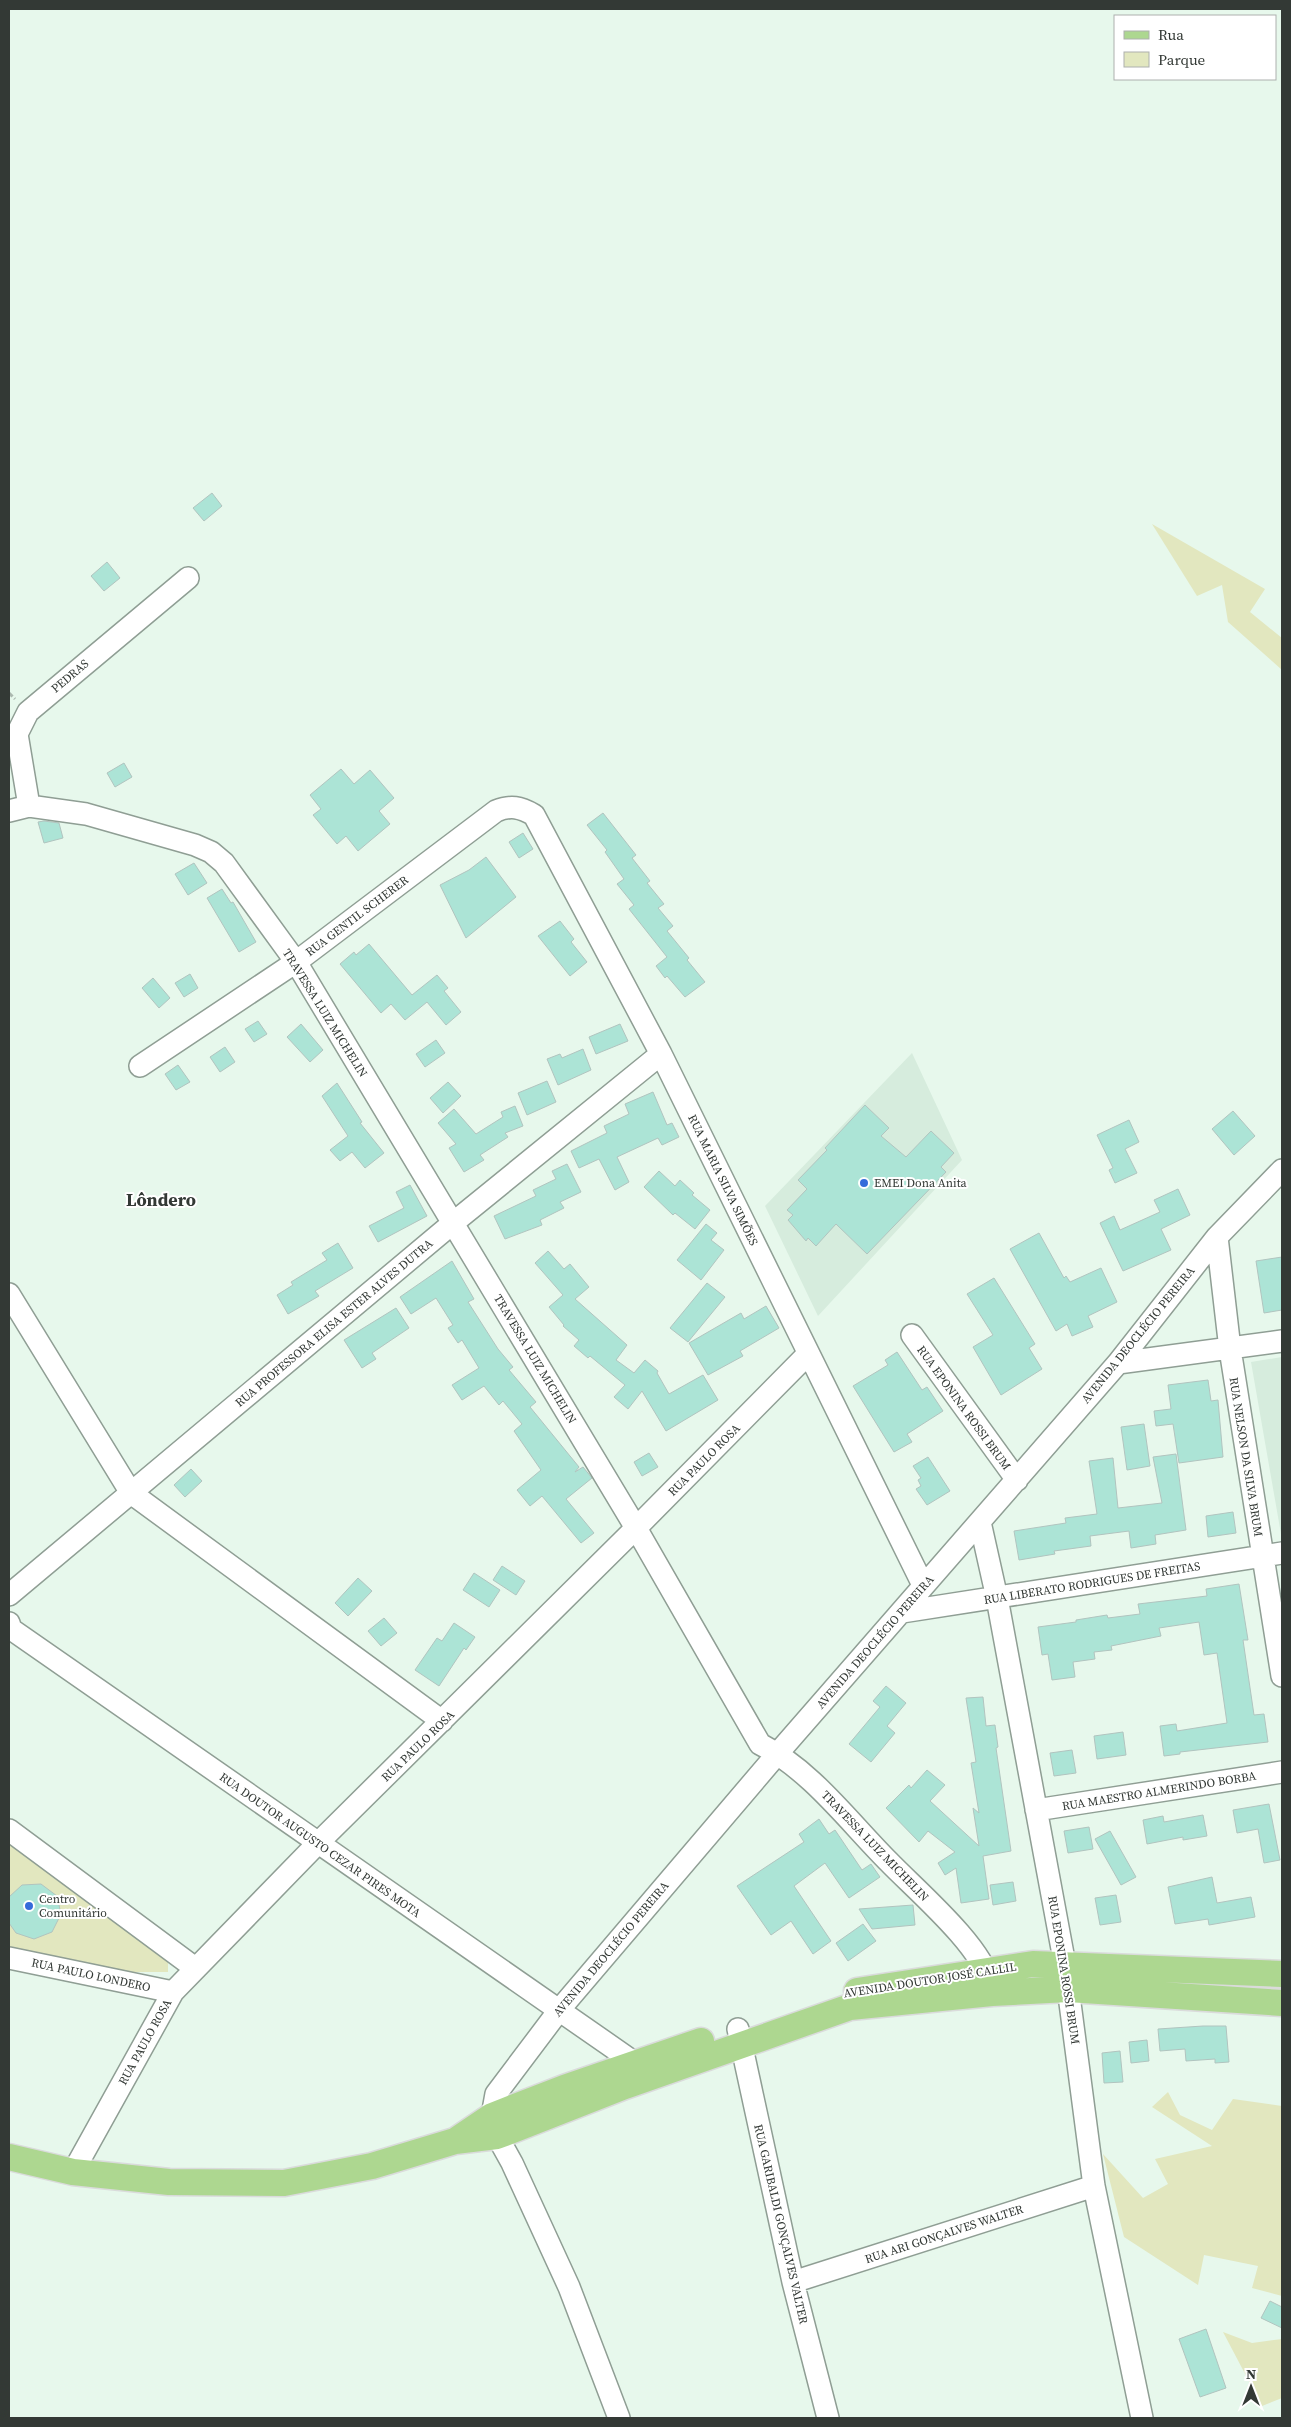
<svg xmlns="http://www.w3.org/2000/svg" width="1291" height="2427" font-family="'Source Serif 4',serif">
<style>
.built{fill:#d6ecdd}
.green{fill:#e2e7bf}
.building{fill:#ace4d6;stroke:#b1c4bf}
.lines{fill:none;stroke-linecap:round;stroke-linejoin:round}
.minor-casing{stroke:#8f9e94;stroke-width:24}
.major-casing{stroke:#dadbdb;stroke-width:29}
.path{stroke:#abb8af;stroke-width:3;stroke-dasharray:5 2.5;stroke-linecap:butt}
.minor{stroke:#fff;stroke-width:21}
.major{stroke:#add790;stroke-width:26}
.poi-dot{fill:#356bda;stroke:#fff;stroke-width:2}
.labels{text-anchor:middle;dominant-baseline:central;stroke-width:4;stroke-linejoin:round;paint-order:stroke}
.street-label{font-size:12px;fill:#333935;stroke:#fff}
.poi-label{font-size:12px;fill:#333935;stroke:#fff;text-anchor:start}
.district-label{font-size:18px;font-weight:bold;fill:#333935;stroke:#fff}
</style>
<rect width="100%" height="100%" fill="#e7f8ec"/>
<path class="built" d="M912,1053L962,1160L818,1316L765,1206Z
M1282,1357V1534H1281L1251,1362Z"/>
<path class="green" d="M1152,524L1265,589L1250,612L1282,638V670L1228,622L1222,585L1197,596Z
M9,1839L152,1946L168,1963V1972H130L9,1953Z
M1168,2092L1180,2115L1212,2130L1233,2099L1282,2106V2296L1252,2288L1258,2266L1204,2255L1198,2285L1124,2237L1103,2154L1143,2198L1168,2184L1155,2159L1212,2146L1152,2107Z
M1223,2332L1252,2343L1282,2339V2398L1262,2406Z"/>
<path class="building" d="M212,493L222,506L204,521L193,508Z
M107,562L120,578L104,591L91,576Z
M124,763L132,777L115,787L107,773Z
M341,769L354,784L370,770L394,798L379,811L390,824L358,851L346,836L337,844L313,815L321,809L310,795Z
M603,813L636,855L632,858L650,881L647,883L664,904L658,908L673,926L667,931L689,958L687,960L705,982L685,997L667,976L665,978L656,966L667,957L629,909L634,905L617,884L624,879L605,852L607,850L587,825Z
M44,821L59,823L63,838L44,843L38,822Z
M523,833L533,849L519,858L509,842Z
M486,857L516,897L466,938L440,885L469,870Z
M194,863L207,883L188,895L175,874Z
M222,889L231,903L233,902L256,942L239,952L207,898Z
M560,921L574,939L571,942L587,962L570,976L538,936Z
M369,944L412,995L437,975L448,988L444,991L461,1012L446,1025L427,1002L405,1020L391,1004L381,1013L340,964L354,952L356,955Z
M190,974L198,988L184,997L175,983Z
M153,978L170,998L159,1008L142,988Z
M258,1021L267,1034L254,1042L245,1029Z
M301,1024L323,1050L310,1062L287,1037Z
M620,1024L628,1041L596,1054L589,1037Z
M436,1040L445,1053L425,1067L416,1054Z
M225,1047L235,1062L220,1072L210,1057Z
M583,1049L591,1070L558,1085L547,1059L560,1054L562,1058Z
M178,1065L190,1082L176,1090L165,1074Z
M547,1081L556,1102L527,1115L518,1093Z
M448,1082L461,1096L443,1113L430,1098Z
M337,1083L362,1122L360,1123L384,1153L365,1168L352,1152L340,1161L330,1150L348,1136L322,1096Z
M653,1092L667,1125L672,1123L679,1137L662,1145L658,1138L617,1157L629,1182L615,1190L599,1159L579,1168L571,1151L607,1133L604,1126L629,1114L625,1104Z
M865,1105L889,1128L881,1136L906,1157L931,1131L954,1153L941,1167L946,1172L867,1254L836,1224L816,1246L808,1238L806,1241L788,1220L793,1215L787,1210L807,1189L798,1180L827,1150L825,1148Z
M515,1106L523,1126L505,1133L508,1137L480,1155L484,1160L464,1172L449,1148L456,1144L438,1123L454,1109L476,1134L503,1117L501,1112Z
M1233,1111L1255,1136L1234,1155L1212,1129Z
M1129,1120L1139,1142L1125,1149L1137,1173L1115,1183L1109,1170L1113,1168L1097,1135Z
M567,1164L581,1192L560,1202L564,1208L540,1220L542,1225L505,1239L494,1216L536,1196L533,1190L556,1179L552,1171Z
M659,1171L675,1186L680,1180L694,1193L692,1195L710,1210L695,1229L675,1213L673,1215L644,1187Z
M410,1185L427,1216L378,1242L369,1226L404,1208L396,1192Z
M1178,1189L1190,1215L1161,1229L1171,1250L1123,1271L1100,1223L1114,1216L1120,1230L1160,1212L1154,1200Z
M706,1224L717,1233L711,1240L724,1250L701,1280L677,1260Z
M1039,1233L1064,1278L1066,1276L1070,1282L1101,1268L1117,1302L1088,1316L1093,1327L1072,1336L1067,1324L1056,1331L1010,1249Z
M338,1243L353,1268L315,1291L319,1296L288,1314L277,1295L293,1285L291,1282L327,1260L322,1253Z
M548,1251L564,1269L570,1264L589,1287L575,1299L627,1345L616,1360L634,1373L645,1360L658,1371L657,1373L669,1394L703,1375L718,1400L666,1431L642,1391L628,1409L614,1397L625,1385L590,1356L588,1358L574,1346L579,1340L563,1326L564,1325L549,1307L563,1295L535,1263Z
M1282,1257V1310L1264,1313L1256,1261Z
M452,1261L474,1299L468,1302L498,1349L513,1367L509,1370L536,1402L530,1407L579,1467L575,1472L583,1467L592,1478L566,1499L594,1533L581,1543L542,1496L530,1506L517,1490L541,1470L514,1431L522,1424L503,1401L499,1405L484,1386L462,1400L452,1385L479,1368L462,1340L458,1343L448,1328L453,1325L436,1298L411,1314L400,1297Z
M994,1278L1035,1344L1029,1348L1042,1369L1001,1395L973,1347L993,1335L967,1294Z
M707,1283L725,1297L688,1342L670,1328Z
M766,1306L779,1328L740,1351L743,1356L708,1375L689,1343L741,1313L744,1319Z
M396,1308L409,1328L372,1353L376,1359L362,1368L344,1340Z
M897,1352L922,1390L927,1387L943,1411L907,1434L912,1442L894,1452L853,1386L888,1365L885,1360Z
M1208,1380L1211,1401L1218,1400L1223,1457L1179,1463L1173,1424L1156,1426L1154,1411L1171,1409L1168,1385Z
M1144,1424L1150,1466L1127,1470L1121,1427Z
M649,1453L658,1467L642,1476L634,1462Z
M1176,1454L1186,1530L1155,1535L1156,1544L1131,1548L1129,1531L1090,1536L1091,1546L1054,1551L1055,1554L1019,1560L1014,1531L1066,1523L1065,1518L1097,1514L1089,1461L1113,1458L1118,1508L1162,1503L1153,1457Z
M928,1457L950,1491L927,1505L916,1489L921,1486L918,1480L921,1478L913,1466Z
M191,1469L202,1481L185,1497L174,1485Z
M1233,1512L1236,1533L1208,1537L1206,1516Z
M502,1566L525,1581L516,1595L493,1580Z
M474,1573L500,1590L489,1607L463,1590Z
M358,1578L372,1591L348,1616L335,1603Z
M1239,1584L1248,1640H1243L1254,1715L1264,1714L1268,1742L1180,1752V1754L1164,1756L1160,1726L1176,1724L1177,1731L1227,1723L1217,1653L1204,1655L1199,1622L1159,1628L1161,1636L1111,1646L1112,1650L1094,1652L1095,1659L1073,1662L1075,1677L1052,1680L1048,1654L1042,1655L1038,1627L1076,1622V1620L1107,1615L1108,1618L1140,1614L1138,1604L1207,1596L1206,1589Z
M384,1618L397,1633L381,1646L368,1631Z
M454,1623L475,1637L466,1650L464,1648L439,1686L415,1670L437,1638L442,1641Z
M886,1686L906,1703L887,1726L895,1733L871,1762L849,1744L880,1707L873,1701Z
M983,1697L986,1726L995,1725L998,1747L996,1748L1011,1851L983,1856L989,1899L961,1903L956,1868L945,1875L938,1863L955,1852L928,1831L919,1842L886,1808L909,1785L911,1788L927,1770L945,1785L930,1801L979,1846L973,1808L979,1813L971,1763L976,1762L966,1698Z
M1123,1732L1126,1755L1097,1759L1094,1736Z
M1072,1750L1076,1773L1054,1776L1050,1753Z
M1269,1804L1280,1860L1264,1863L1258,1829L1237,1833L1233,1810Z
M1203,1815L1207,1836L1183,1840V1837L1147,1844L1143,1820L1163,1816L1164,1822Z
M819,1819L829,1834L835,1830L862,1870L871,1864L880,1877L849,1898L825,1863L794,1886L831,1941L813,1954L791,1921L771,1935L737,1886L804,1842L799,1834Z
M1089,1827L1093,1849L1068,1853L1064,1831Z
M1110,1831L1136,1877L1121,1885L1095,1839Z
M1212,1877L1217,1903L1251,1897L1255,1917L1209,1925L1208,1919L1175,1924L1168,1887Z
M1013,1882L1016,1901L993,1905L990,1885Z
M41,1884L57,1896L61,1914L52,1932L34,1939L16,1933L9,1923V1897L22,1885Z
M1116,1895L1121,1922L1100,1925L1095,1898Z
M913,1905L915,1925L872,1929L859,1909Z
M863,1924L876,1941L848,1961L836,1943Z
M1203,2026H1226L1229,2062L1215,2063V2059L1186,2061L1185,2049L1160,2051L1158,2029Z
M1147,2040L1149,2061L1131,2063L1129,2042Z
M1120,2051L1123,2082L1104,2083L1102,2053Z
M1270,2301L1282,2307V2328L1261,2318Z
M1206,2329L1226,2388L1200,2397L1179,2339Z"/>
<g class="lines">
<defs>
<path id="minor" d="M29,806L17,734L28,712L188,578
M9,811L29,806L86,814L195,845L211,852L224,863L296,962L636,1528L760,1744C812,1771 848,1821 889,1862C916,1890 982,1946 990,1983
M140,1066L296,962L496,811C511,805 520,807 534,815L661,1054L923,1585
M1217,1237L1230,1349L1282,1676
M9,1294L131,1493L442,1721
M912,1335L1017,1480
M1118,1363L1282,1341
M980,1522L997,1598L1065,1965L1094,2186L1142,2418
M9,1595L453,1223L661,1054
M902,1612L1282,1553
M9,1623L11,1629L635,2063
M1036,1810L1282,1772
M9,1830L195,1968
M9,1958L173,1992
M738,2029L793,2282L828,2418
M73,2172L173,1992L317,1844L636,1528L808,1354
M793,2282L1094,2186
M619,2418L569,2287L512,2163L497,2136L492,2116L496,2094L560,2009L778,1753L1118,1363L1217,1237L1282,1170"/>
<path id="major" d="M857,1991L1033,1964L1282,1974
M458,2139L492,2116L564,2088L701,2041
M9,2157L73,2172L169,2182L284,2183L372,2166L455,2141L497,2136L625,2086L850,2007L992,1993L1068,1989L1282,2003"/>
</defs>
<use href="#minor" class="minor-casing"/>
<use href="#major" class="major-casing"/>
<path class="path" d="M9,693L15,699"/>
<use href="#minor" class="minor"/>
<use href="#major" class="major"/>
</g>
<g class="poi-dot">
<circle cx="864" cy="1183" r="5"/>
<circle cx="29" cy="1906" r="5"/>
</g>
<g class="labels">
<g class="street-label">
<text transform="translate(70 676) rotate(-40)">PEDRAS</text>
<text transform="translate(357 916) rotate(-37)">RUA GENTIL SCHERER</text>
<text transform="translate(325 1013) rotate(58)">TRAVESSA LUIZ MICHELIN</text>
<text transform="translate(723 1180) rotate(64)">RUA MARIA SILVA SIMÕES</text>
<text transform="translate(334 1323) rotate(-40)">RUA PROFESSORA ELISA ESTER ALVES DUTRA</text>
<text transform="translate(1138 1335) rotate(-51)">AVENIDA DEOCLÉCIO PEREIRA</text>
<text transform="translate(535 1359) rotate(59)">TRAVESSA LUIZ MICHELIN</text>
<text transform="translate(964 1408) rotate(54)">RUA EPONINA ROSSI BRUM</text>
<text transform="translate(1246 1457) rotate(81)">RUA NELSON DA SILVA BRUM</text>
<text transform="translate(704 1460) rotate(-45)">RUA PAULO ROSA</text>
<text transform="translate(1092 1583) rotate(-9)">RUA LIBERATO RODRIGUES DE FREITAS</text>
<text transform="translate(875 1642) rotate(-49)">AVENIDA DEOCLÉCIO PEREIRA</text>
<text transform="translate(418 1746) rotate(-44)">RUA PAULO ROSA</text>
<text transform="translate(1159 1791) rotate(-9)">RUA MAESTRO ALMERINDO BORBA</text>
<text transform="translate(320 1845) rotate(35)">RUA DOUTOR AUGUSTO CEZAR PIRES MOTA</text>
<text transform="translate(875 1846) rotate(46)">TRAVESSA LUIZ MICHELIN</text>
<text transform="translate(611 1949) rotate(-50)">AVENIDA DEOCLÉCIO PEREIRA</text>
<text transform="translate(1064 1970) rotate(81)">RUA EPONINA ROSSI BRUM</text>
<text transform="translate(91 1975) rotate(12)">RUA PAULO LONDERO</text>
<text transform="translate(930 1980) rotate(-9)">AVENIDA DOUTOR JOSÉ CALLIL</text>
<text transform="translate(145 2042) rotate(-61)">RUA PAULO ROSA</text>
<text transform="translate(781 2224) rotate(77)">RUA GARIBALDI GONÇALVES VALTER</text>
<text transform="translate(944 2234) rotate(-18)">RUA ARI GONÇALVES WALTER</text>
</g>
<g class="poi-label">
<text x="874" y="1183">EMEI Dona Anita</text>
<text x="39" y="1899">Centro<tspan x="39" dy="14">Comunitário</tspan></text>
</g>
<g class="district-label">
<text x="161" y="1199">Lôndero</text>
</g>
</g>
<rect width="1291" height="2427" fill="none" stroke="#333935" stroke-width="20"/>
<rect x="1114" y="15" width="162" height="65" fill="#ffffff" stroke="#adb0ae"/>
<rect x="1124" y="31" width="25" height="8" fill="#add790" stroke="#adb0ae"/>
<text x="1158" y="40" font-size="15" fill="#333935">Rua</text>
<rect x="1124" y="52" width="25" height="15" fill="#e2e7bf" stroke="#adb0ae"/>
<text x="1158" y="65" font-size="15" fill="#333935">Parque</text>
<g transform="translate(1251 2387)" stroke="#ffffff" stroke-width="4" paint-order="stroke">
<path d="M0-4L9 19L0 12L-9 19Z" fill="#333935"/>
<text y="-8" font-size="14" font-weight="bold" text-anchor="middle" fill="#333935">N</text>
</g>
</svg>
